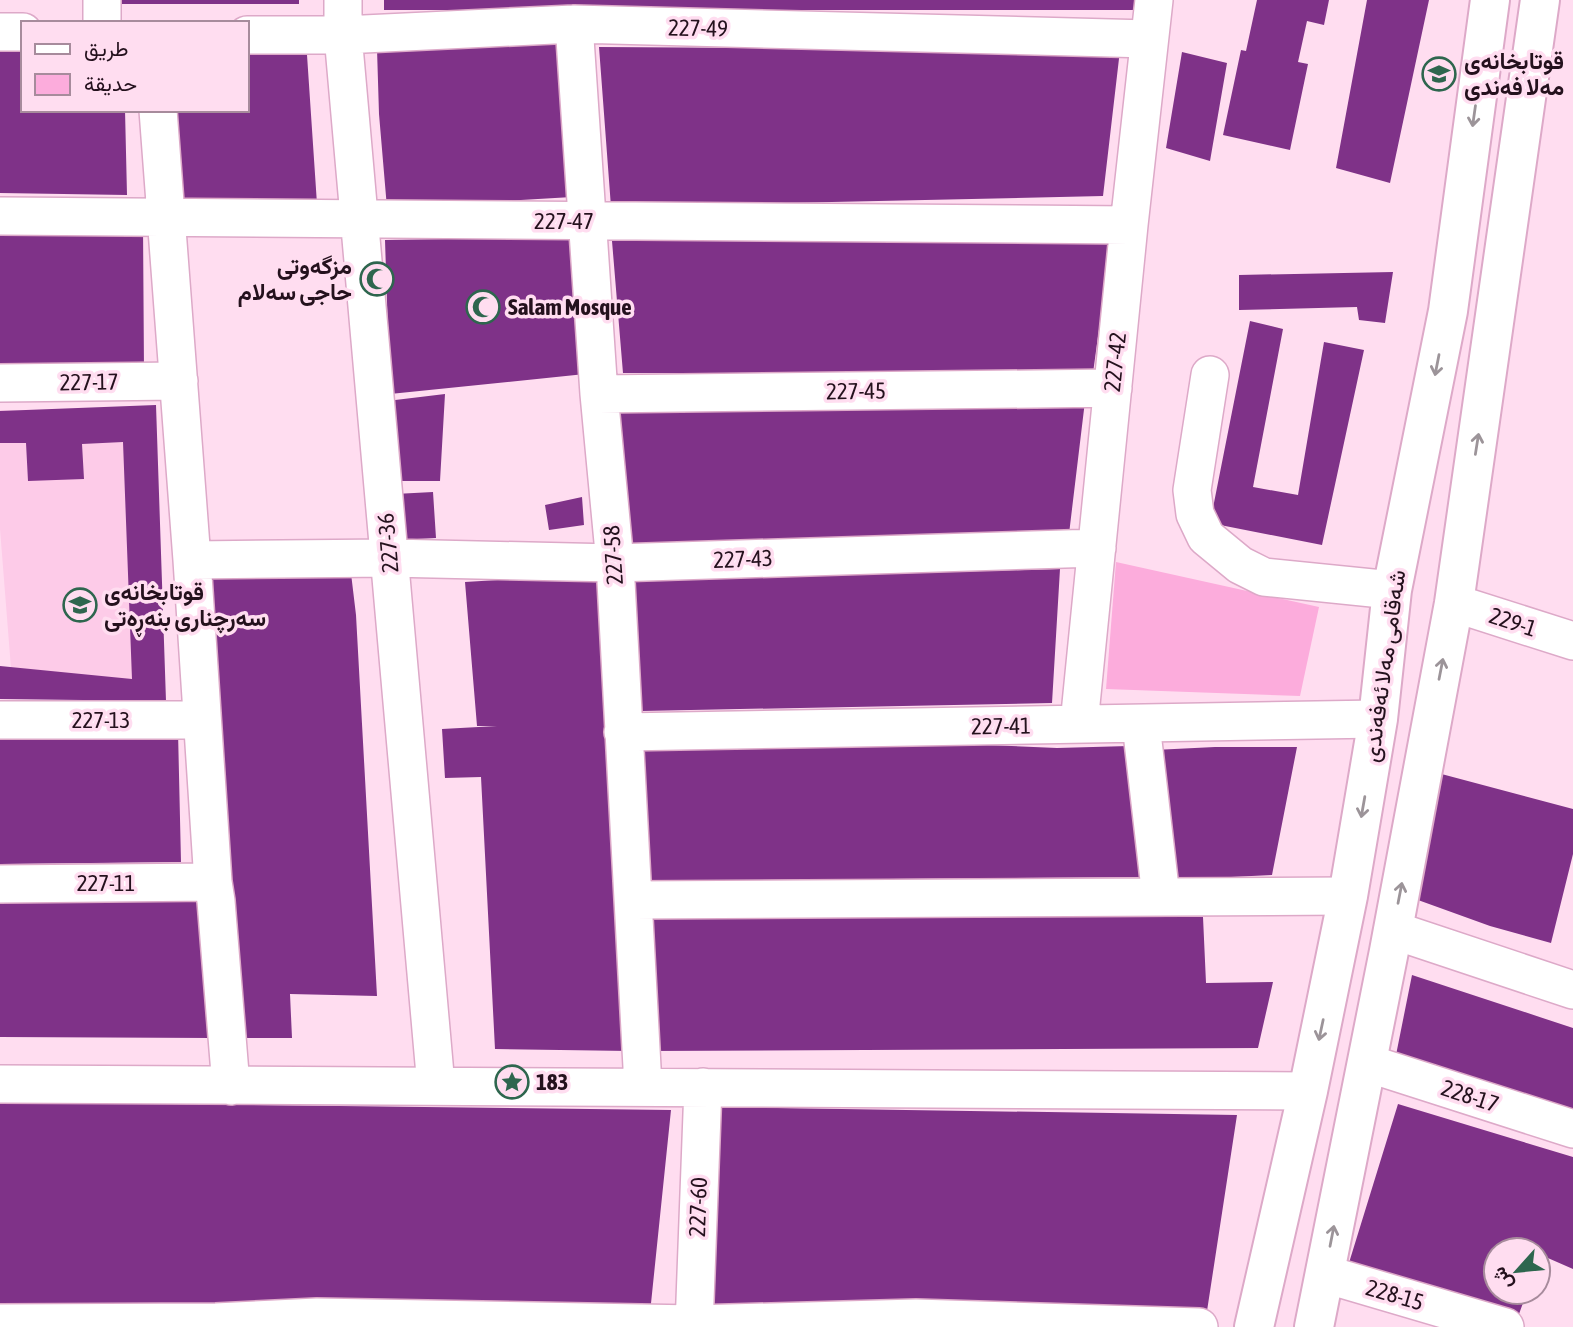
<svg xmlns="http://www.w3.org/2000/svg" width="1573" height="1327" font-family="'Asap Condensed',Vazirmatn,sans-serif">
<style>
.built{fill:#fdcbe8}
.green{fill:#fcacdc}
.building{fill:#7f3288}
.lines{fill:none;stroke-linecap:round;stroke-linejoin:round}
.minor-casing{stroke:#dda9c8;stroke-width:40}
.major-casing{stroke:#dda9c8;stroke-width:42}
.minor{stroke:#fff;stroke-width:37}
.major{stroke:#fff;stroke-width:38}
.oneway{stroke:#9c9499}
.labels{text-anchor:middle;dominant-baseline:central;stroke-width:7;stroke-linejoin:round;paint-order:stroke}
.street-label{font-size:23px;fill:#24111d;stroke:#ffddf0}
.poi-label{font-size:23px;font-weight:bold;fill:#24111d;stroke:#ffddf0;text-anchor:start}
</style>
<rect width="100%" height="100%" fill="#ffddf0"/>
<path class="built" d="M0,410L149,411L157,681H12L0,529Z"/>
<path class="green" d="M1116,562L1319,607L1300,696L1106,689Z"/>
<path class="building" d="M119,0H299V4H119Z
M384,0H1135V10H384Z
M1257,0H1329L1324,25L1307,21L1298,62L1308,64L1290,150L1223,135L1241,50L1246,51Z
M1367,0H1429L1390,183L1336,168Z
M306,40L317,204L270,206L169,197L164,110H247V41Z
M0,44L23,45V110H125L127,195L0,193Z
M474,44H559L572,197L387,208L379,114L377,49Z
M599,47L1120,50L1103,196L611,207Z
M1182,52L1227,63L1210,161L1166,148Z
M143,225L144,371L0,372V228Z
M1112,234L1093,373H623L612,241Z
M575,237L585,374L390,394L385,240Z
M1393,272L1385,323L1359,320L1357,307L1239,310V275Z
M1250,321L1283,329L1253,487L1298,495L1324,342L1364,350L1322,545L1210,523Z
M445,394L440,481H392L387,401Z
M1085,401L1069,534L626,544L618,410Z
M156,405L166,701L0,699V666L132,679L123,442L82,444L84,479L28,481L26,443H0V411Z
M433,492L436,538L398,540L395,494Z
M582,497L584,525L549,530L545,505Z
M350,565L356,615L377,996L290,994L292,1038H231L202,571Z
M1060,569L1052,703L642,711L632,580Z
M599,574L630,1051L495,1049L481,777L445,778L442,729L497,726H477L465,582Z
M0,731H178L181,862L0,864Z
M986,745L1057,748L1129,746L1148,877L644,881L643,749Z
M1215,747H1297L1272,875L1170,880L1154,750Z
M1434,772L1573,809V854L1551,943L1490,926L1418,900L1420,858Z
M209,888L213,1038L0,1037V892Z
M1203,917L1206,983L1273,982L1258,1048L648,1051L646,918Z
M1412,975L1573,1028V1117L1395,1060Z
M0,1102L671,1110L650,1313L0,1307Z
M1398,1104L1573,1157V1269L1541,1255L1538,1262V1250H1496V1292H1527L1515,1325L1348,1266Z
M714,1107L1237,1115L1207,1311L704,1310Z"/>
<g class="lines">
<defs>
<path id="minor" d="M102,0V23
M343,0V35L436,1086
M574,24L599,394L615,563L643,1086
M0,32H23
M247,35H343L574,24L1149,39
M158,110L192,560L213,882L216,901L231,1086
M0,216L1129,225
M1210,375L1192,490L1195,514L1206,537L1240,565L1264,577L1392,590
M0,383L179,381
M599,394L1113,388
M192,560L390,558L615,563L1097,548
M1454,603L1573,641
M0,720H202
M1079,724L1129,225L1154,0
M1141,724L1161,897
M623,732L1378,719
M0,884L213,882
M634,900L1348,896
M1393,930L1573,990
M1367,1063L1573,1129
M0,1084L1308,1091
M1325,1274L1505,1327
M0,1323L216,1322L317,1317L694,1324L916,1318L1199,1327
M694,1327L703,1087"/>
<path id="major" d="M1254,1327L1308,1091L1348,896L1378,719L1392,590L1448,311L1490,0
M1314,1327L1389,951L1454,603L1540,0"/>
</defs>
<use href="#minor" class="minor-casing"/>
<use href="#major" class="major-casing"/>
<use href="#minor" class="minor"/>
<use href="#major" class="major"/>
</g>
<defs><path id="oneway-shaft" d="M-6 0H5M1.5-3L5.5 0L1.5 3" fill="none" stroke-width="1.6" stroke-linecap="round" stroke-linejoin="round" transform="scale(1.75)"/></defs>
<g class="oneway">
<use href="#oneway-shaft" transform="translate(1474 116) rotate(98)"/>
<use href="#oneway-shaft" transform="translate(1437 365) rotate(101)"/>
<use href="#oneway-shaft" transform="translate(1477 444) rotate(-81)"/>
<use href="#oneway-shaft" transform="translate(1441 669) rotate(-79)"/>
<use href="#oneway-shaft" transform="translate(1363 807) rotate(100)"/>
<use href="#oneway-shaft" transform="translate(1400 893) rotate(-79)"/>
<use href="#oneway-shaft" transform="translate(1321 1030) rotate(102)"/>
<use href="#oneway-shaft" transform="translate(1332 1236) rotate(-79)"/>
</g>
<defs>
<symbol id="school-ring" viewBox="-11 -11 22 22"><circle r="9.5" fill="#ffddf0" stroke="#2e664e" stroke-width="1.5"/><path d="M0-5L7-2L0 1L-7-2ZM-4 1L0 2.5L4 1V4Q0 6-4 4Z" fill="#2e664e"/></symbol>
<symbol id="mosque-ring" viewBox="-11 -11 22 22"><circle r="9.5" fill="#ffddf0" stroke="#2e664e" stroke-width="1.5"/><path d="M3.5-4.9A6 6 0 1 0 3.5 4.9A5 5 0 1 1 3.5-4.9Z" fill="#2e664e"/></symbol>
<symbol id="sight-ring" viewBox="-11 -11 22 22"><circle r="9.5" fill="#ffddf0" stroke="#2e664e" stroke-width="1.5"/><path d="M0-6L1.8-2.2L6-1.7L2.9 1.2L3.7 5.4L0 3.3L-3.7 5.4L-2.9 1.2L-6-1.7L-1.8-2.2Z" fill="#2e664e"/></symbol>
</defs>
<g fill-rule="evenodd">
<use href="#school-ring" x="1420" y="55" width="38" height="38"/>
<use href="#mosque-ring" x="358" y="260" width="38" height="38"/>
<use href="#mosque-ring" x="464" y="288" width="38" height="38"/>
<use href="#school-ring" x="61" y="586" width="38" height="38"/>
<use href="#sight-ring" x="493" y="1063" width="38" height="38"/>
</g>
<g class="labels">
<g class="street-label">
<text transform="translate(698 28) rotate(1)">227-49</text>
<text x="564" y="221">227-47</text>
<text transform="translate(1115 362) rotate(-84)">227-42</text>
<text transform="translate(89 382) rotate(-1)">227-17</text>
<text transform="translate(856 391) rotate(-1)">227-45</text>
<text transform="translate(388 543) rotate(-95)">227-36</text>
<text transform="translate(613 555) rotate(-94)">227-58</text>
<text transform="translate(743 559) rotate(-2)">227-43</text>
<text transform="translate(1513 622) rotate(18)">229-1</text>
<text transform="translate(1384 666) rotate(-82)">شەقامی مەلا ئەفەندی</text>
<text x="101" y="720">227-13</text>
<text transform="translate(1001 726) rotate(-1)">227-41</text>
<text x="106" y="883">227-11</text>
<text transform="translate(1470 1096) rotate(18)">228-17</text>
<text transform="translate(698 1207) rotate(-88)">227-60</text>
<text transform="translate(1395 1295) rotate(16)">228-15</text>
</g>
<g class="poi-label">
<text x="1464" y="61">قوتابخانەی<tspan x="1464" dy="26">مەلا فەندی</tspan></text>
<text x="352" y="266" text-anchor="end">مزگەوتی<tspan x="352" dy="26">حاجی سەلام</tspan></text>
<text x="508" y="307">Salam Mosque</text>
<text x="104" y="592">قوتابخانەی<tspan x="104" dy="26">سەرچناری بنەڕەتی</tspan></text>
<text x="536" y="1082">183</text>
</g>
</g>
<rect x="21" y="21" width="228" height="91" fill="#ffddf0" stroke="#a78b9c" stroke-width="2"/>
<rect x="35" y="44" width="35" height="10" fill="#ffffff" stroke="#a78b9c" stroke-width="2"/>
<text x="84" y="56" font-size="21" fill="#24111d">طريق</text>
<rect x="35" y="74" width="35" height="21" fill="#fcacdc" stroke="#a78b9c" stroke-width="2"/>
<text x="84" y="91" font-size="21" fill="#24111d">حديقة</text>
<g transform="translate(1517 1271) rotate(243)"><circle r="33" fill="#ffddf0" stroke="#a78b9c" stroke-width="2"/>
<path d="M0-5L12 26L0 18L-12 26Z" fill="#2e664e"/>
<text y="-10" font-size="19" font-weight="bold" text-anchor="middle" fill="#24111d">ش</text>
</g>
</svg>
